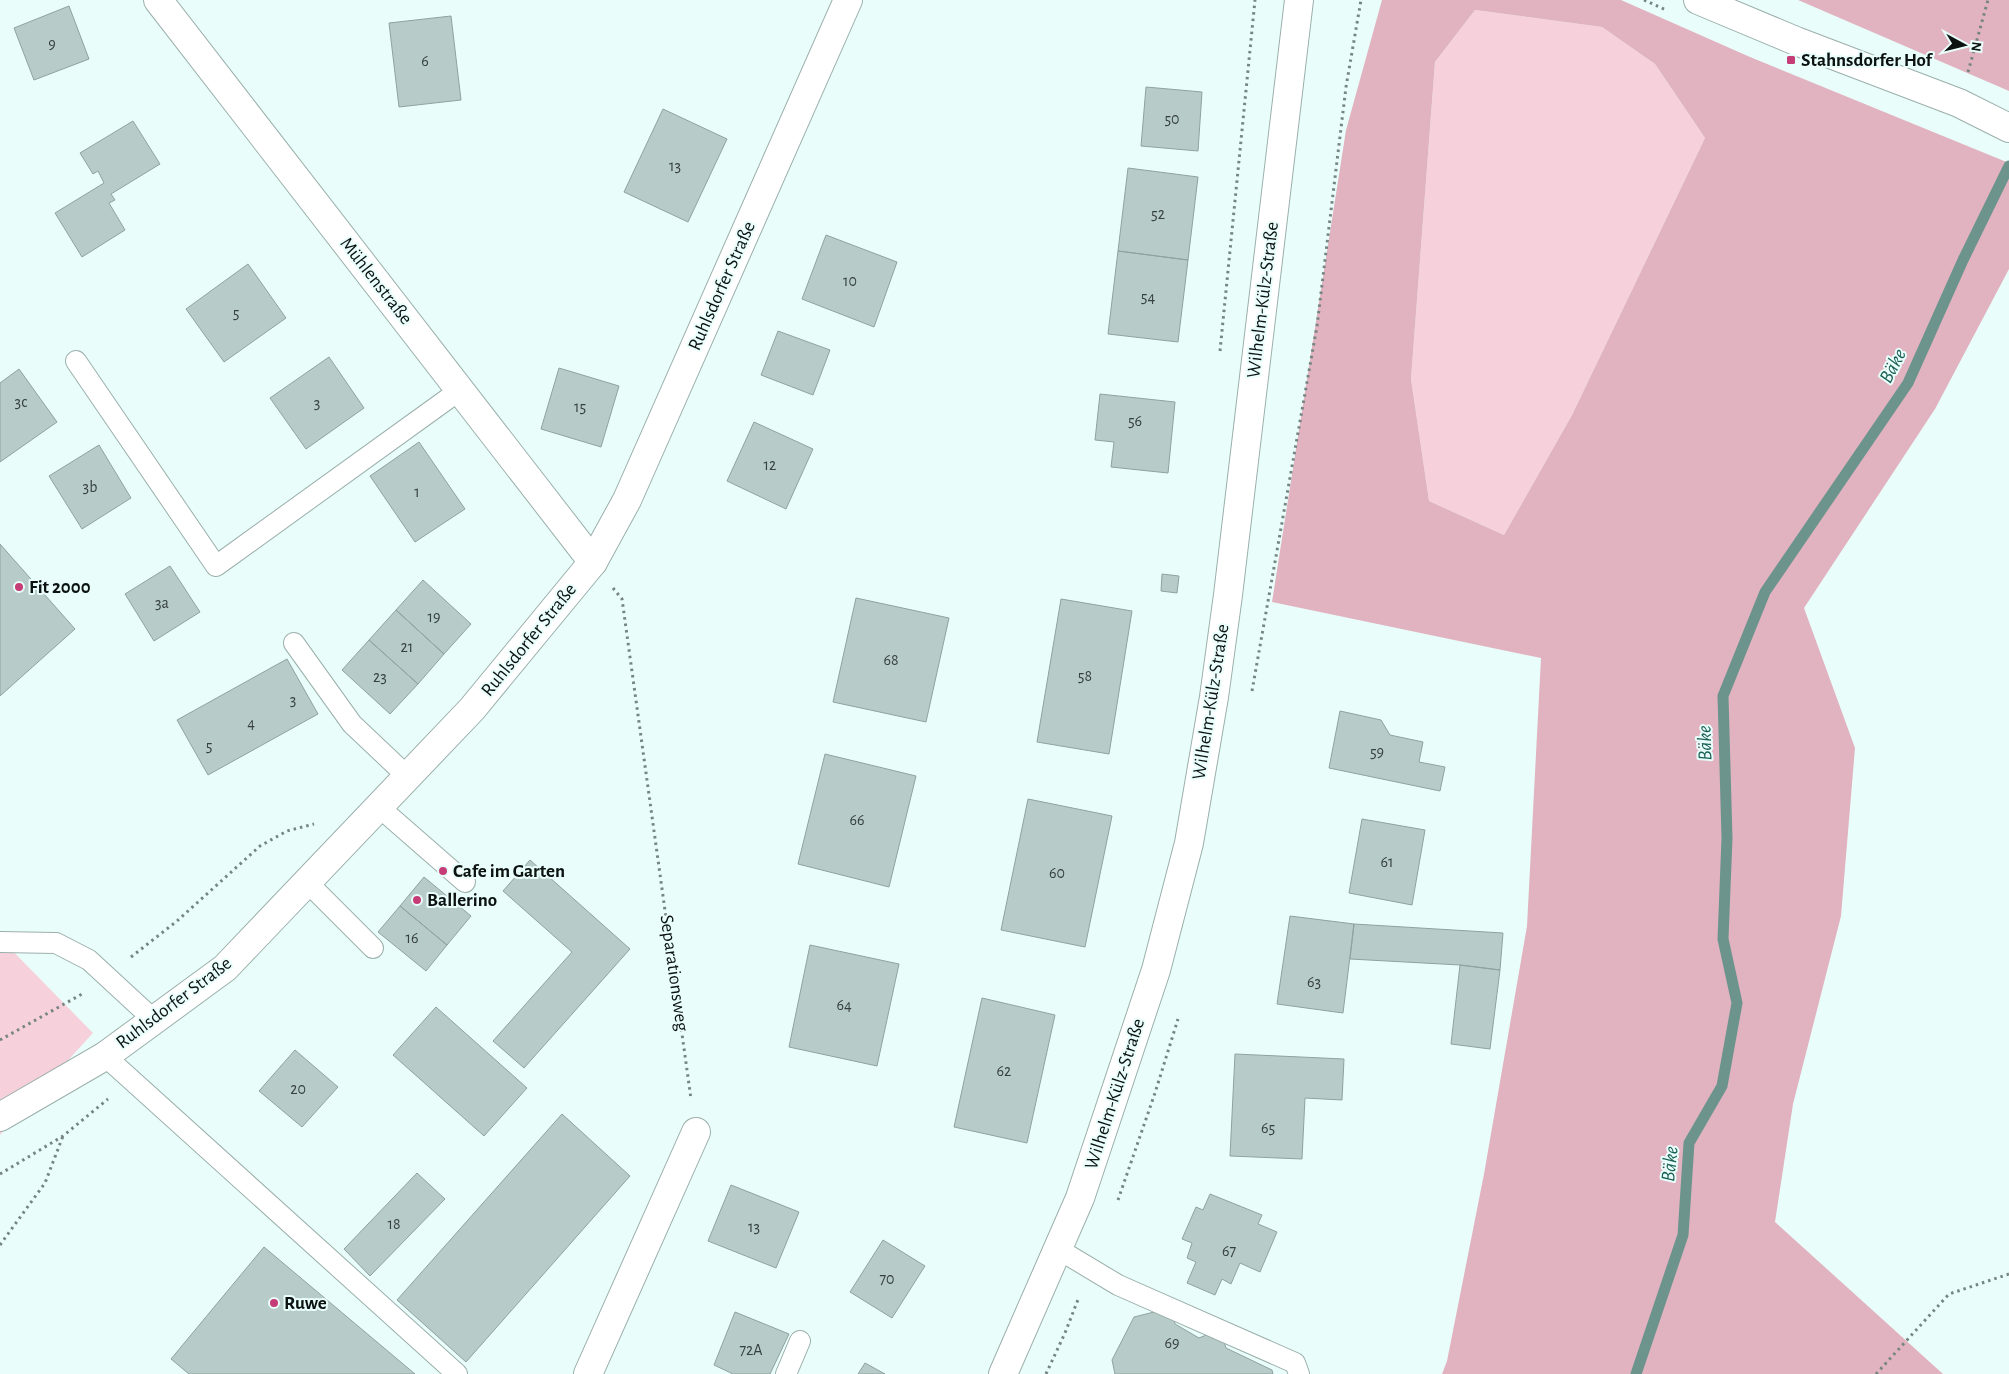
<svg xmlns="http://www.w3.org/2000/svg" width="2009" height="1374" font-family="'Alegreya Sans',sans-serif">
<style>
.green{fill:#f6d1dc}
.forest{fill:#e1b3c0;fill-rule:evenodd}
.lines{fill:none;stroke-linecap:round;stroke-linejoin:round}
.stream{stroke:#6c948c;stroke-width:11}
.building{fill:#b7ccc8;stroke:#8fa29e}
.service-casing{stroke:#9bafab;stroke-width:22}
.minor-casing{stroke:#9bafab;stroke-width:30}
.tertiary-casing{stroke:#9bafab;stroke-width:30}
.secondary-casing{stroke:#9bafab;stroke-width:30}
.path{stroke:#778582;stroke-width:3;stroke-dasharray:2.5 4;stroke-linecap:butt}
.service{stroke:#fff;stroke-width:20}
.minor{stroke:#fff;stroke-width:28}
.tertiary{stroke:#fff;stroke-width:28}
.secondary{stroke:#fff;stroke-width:28}
.poi-dot{fill:#c53c76;stroke:#e9fefa;stroke-width:2}
.labels{text-anchor:middle;dominant-baseline:central;stroke-width:4;stroke-linejoin:round;paint-order:stroke}
.number-label{font-size:16px;fill:#36403e}
.poi-label{font-size:19px;font-weight:bold;fill:#0b1210;stroke:#e9fefa;text-anchor:start}
.street-label{font-size:19px;fill:#0b1210;stroke:#e9fefa}
.water-label{font-size:20px;font-style:italic;fill:#1b6056;stroke:#e9fefa}
</style>
<rect width="100%" height="100%" fill="#e9fefa"/>
<path class="green" d="M1475,10L1602,27L1655,64L1705,138L1572,415L1504,535L1429,501L1411,379L1435,62Z
M0,938L93,1033L0,1135Z"/>
<path class="forest" d="M1382,0H1621L1750,57L2009,163V269L1935,409L1804,608L1855,748L1841,916L1793,1104L1775,1222L1943,1374H1442L1447,1361L1484,1174L1527,926L1541,658L1272,602L1346,130ZM1475,10L1602,27L1655,64L1705,138L1572,415L1504,535L1429,501L1411,379L1435,62Z
M1798,0H2009V91Z"/>
<g class="lines">
<path class="stream" d="M1636,1374L1683,1235L1689,1143L1722,1086L1737,1003L1723,939L1727,838L1723,696L1765,592L1908,383L1963,260L2009,166"/>
</g>
<path class="building" d="M69,6L89,59L34,80L14,28Z
M451,16L461,100L399,107L389,23Z
M1146,87L1202,92L1198,151L1141,146Z
M663,109L727,139L688,222L624,192Z
M133,121L160,164L111,194L115,200L109,203L125,230L82,257L55,213L104,183L98,171L93,174L80,153Z
M1128,168L1198,177L1188,260L1118,251Z
M826,235L897,262L874,327L802,299Z
M1118,251L1188,260L1178,342L1108,334Z
M248,264L286,318L224,362L186,309Z
M778,331L830,350L813,395L761,375Z
M329,357L364,408L306,449L270,398Z
M559,368L619,386L601,447L541,429Z
M19,369L57,422L0,462V383Z
M1100,394L1175,402L1168,473L1111,467L1114,442L1095,440Z
M754,422L813,449L786,509L727,481Z
M419,442L465,509L415,542L370,476Z
M99,445L131,498L82,529L49,476Z
M0,544L75,629L0,696Z
M170,566L200,612L154,641L125,594Z
M1162,574L1179,576L1177,593L1161,591Z
M423,580L471,624L444,654L396,610Z
M856,598L949,618L926,722L833,702Z
M1061,599L1132,611L1109,754L1037,742Z
M396,610L444,654L418,684L369,640Z
M369,640L418,684L390,714L342,670Z
M287,659L318,714L208,775L177,720Z
M1340,711L1381,720L1390,735L1423,742L1419,762L1445,767L1440,791L1329,768Z
M825,754L916,776L889,887L798,864Z
M1028,799L1112,816L1085,947L1001,930Z
M1362,819L1425,830L1412,905L1349,893Z
M530,860L630,949L524,1068L493,1041L572,952L503,891Z
M424,877L471,916L447,945L400,906Z
M400,906L447,945L426,971L378,932Z
M1290,916L1354,924L1343,1013L1277,1004Z
M1354,924L1503,933L1500,970L1460,965L1350,959Z
M810,945L899,964L877,1066L789,1047Z
M1460,965L1500,970L1490,1049L1451,1044Z
M982,998L1055,1015L1027,1143L954,1127Z
M436,1007L527,1088L484,1136L393,1055Z
M295,1050L338,1087L302,1127L259,1091Z
M1235,1054L1344,1059L1342,1100L1305,1098L1302,1159L1230,1156Z
M562,1114L630,1176L466,1362L397,1300Z
M417,1173L445,1199L370,1276L344,1249Z
M731,1185L799,1212L776,1268L708,1241Z
M1210,1194L1262,1215L1258,1224L1277,1232L1260,1272L1240,1263L1231,1284L1222,1279L1215,1295L1187,1283L1196,1262L1187,1258L1192,1243L1182,1239L1196,1207L1203,1210Z
M883,1240L925,1266L892,1318L850,1292Z
M264,1247L415,1374H189L171,1359Z
M1162,1310L1173,1314L1175,1324L1199,1338L1211,1333L1223,1339L1226,1348L1272,1370L1273,1374H1115L1112,1360L1134,1317Z
M735,1312L789,1334L770,1374H733L714,1365Z
M865,1363L885,1374H858Z"/>
<g class="lines">
<defs>
<path id="service" d="M76,361L216,566L460,390
M294,643L352,724L407,776
M379,807L465,882
M307,882L373,948
M0,942L56,943L89,960L154,1020
M105,1056L457,1374
M1058,1249L1118,1285L1295,1363L1299,1374
M786,1374L800,1341"/>
<path id="minor" d="M158,0L593,562
M588,1374L696,1132"/>
<path id="tertiary" d="M1003,1374L1080,1198L1156,970L1189,843L1214,697L1228,595L1299,0"/>
<path id="secondary" d="M1698,0L1796,41L1959,103L2009,128
M0,1117L105,1056L225,968L472,709L593,562L627,500L848,0"/>
</defs>
<use href="#service" class="service-casing"/>
<use href="#minor" class="minor-casing"/>
<use href="#tertiary" class="tertiary-casing"/>
<use href="#secondary" class="secondary-casing"/>
<path class="path" d="M1644,0L1666,10
M1968,72L1988,0
M1220,351L1255,0
M613,588L622,599L691,1099
M1252,691L1317,326L1346,87L1361,0
M131,957L177,921L260,846L287,831L314,824
M0,1040L82,994
M0,1174L63,1136L108,1099
M1118,1200L1155,1093L1178,1019
M0,1245L45,1183L63,1136
M1046,1374L1065,1333L1079,1297
M1876,1374L1949,1294L2009,1274"/>
<use href="#service" class="service"/>
<use href="#minor" class="minor"/>
<use href="#tertiary" class="tertiary"/>
<use href="#secondary" class="secondary"/>
</g>
<g class="poi-dot">
<rect x="1786" y="55" width="10" height="10" rx="2.5"/>
<circle cx="19" cy="587" r="5"/>
<circle cx="443" cy="871" r="5"/>
<circle cx="417" cy="900" r="5"/>
<circle cx="274" cy="1303" r="5"/>
</g>
<g class="labels">
<g class="number-label">
<text x="52" y="44">9</text>
<text x="425" y="61">6</text>
<text x="1172" y="119">50</text>
<text x="675" y="166">13</text>
<text x="1158" y="214">52</text>
<text x="850" y="281">10</text>
<text x="1148" y="297">54</text>
<text x="236" y="313">5</text>
<text x="21" y="402">3c</text>
<text x="317" y="403">3</text>
<text x="580" y="407">15</text>
<text x="1135" y="421">56</text>
<text x="770" y="465">12</text>
<text x="90" y="487">3b</text>
<text x="417" y="492">1</text>
<text x="162" y="603">3a</text>
<text x="434" y="617">19</text>
<text x="407" y="647">21</text>
<text x="891" y="660">68</text>
<text x="1085" y="676">58</text>
<text x="380" y="677">23</text>
<text x="293" y="700">3</text>
<text x="251" y="723">4</text>
<text x="209" y="746">5</text>
<text x="1377" y="752">59</text>
<text x="857" y="820">66</text>
<text x="1387" y="862">61</text>
<text x="1057" y="873">60</text>
<text x="412" y="938">16</text>
<text x="1314" y="982">63</text>
<text x="844" y="1005">64</text>
<text x="1004" y="1071">62</text>
<text x="298" y="1089">20</text>
<text x="1268" y="1128">65</text>
<text x="394" y="1224">18</text>
<text x="754" y="1227">13</text>
<text x="1229" y="1251">67</text>
<text x="887" y="1279">70</text>
<text x="1172" y="1343">69</text>
<text x="751" y="1350">72A</text>
</g>
<g class="poi-label">
<text x="1801" y="60">Stahnsdorfer Hof</text>
<text x="29" y="587">Fit 2000</text>
<text x="453" y="871">Cafe im Garten</text>
<text x="427" y="900">Ballerino</text>
<text x="284" y="1303">Ruwe</text>
</g>
<g class="street-label">
<text transform="translate(376 281) rotate(52)">Mühlenstraße</text>
<text transform="translate(722 286) rotate(-66)">Ruhlsdorfer Straße</text>
<text transform="translate(1263 300) rotate(-83)">Wilhelm-Külz-Straße</text>
<text transform="translate(529 640) rotate(-51)">Ruhlsdorfer Straße</text>
<text transform="translate(1211 702) rotate(-81)">Wilhelm-Külz-Straße</text>
<text transform="translate(674 973) rotate(82)">Separationsweg</text>
<text transform="translate(174 1003) rotate(-37)">Ruhlsdorfer Straße</text>
<text transform="translate(1115 1094) rotate(-72)">Wilhelm-Külz-Straße</text>
</g>
<g class="water-label">
<text transform="translate(1893 366) rotate(-62)">Bäke</text>
<text transform="translate(1705 743) rotate(-92)">Bäke</text>
<text transform="translate(1670 1164) rotate(-84)">Bäke</text>
</g>
</g>
<g transform="translate(1964 45) rotate(97)" stroke="#e9fefa" stroke-width="4" paint-order="stroke">
<path d="M0-4L9 19L0 12L-9 19Z" fill="#0b1210"/>
<text y="-8" font-size="14" font-weight="bold" text-anchor="middle" fill="#0b1210">N</text>
</g>
</svg>
